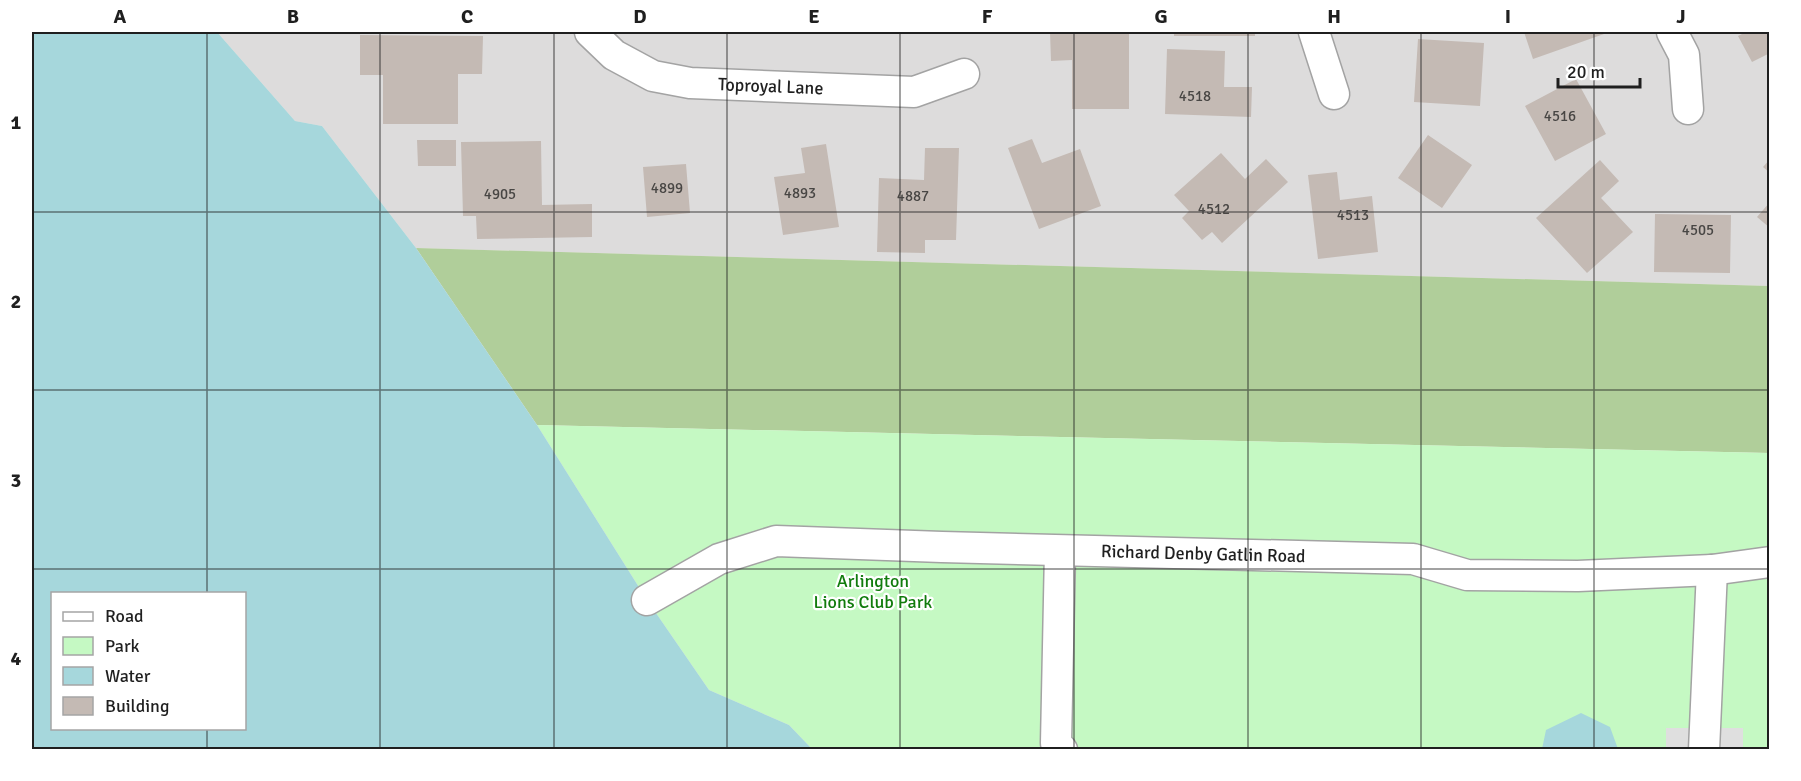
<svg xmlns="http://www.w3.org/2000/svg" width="1801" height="781" font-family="Signika,sans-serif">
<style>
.residential{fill:#dddcdc}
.forest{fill:#b0ce9a}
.park{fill:#c5f9c3}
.parking{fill:#dfdfdf}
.water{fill:#a6d7dc;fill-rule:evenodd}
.building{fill:#c4bab4}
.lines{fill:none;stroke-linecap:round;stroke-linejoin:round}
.minor-casing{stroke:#a3a3a3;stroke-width:33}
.minor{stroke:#fff;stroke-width:30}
.grid{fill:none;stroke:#1f1f1f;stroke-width:1.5;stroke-opacity:0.55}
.labels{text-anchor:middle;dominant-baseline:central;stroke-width:4.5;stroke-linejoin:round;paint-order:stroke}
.number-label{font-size:15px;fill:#484644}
.street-label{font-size:18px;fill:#1f1f1f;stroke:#fff}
.park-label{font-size:18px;fill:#117c0d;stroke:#fff}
.neatline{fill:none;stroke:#1f1f1f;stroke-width:2}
.grid-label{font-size:20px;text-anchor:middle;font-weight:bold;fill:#1f1f1f}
</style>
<rect width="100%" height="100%" fill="#efebe5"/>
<path class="residential" d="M217,32H1769V286L416,248L322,126L295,121Z"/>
<path class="forest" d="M416,248L1769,286V453L537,425Z"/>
<path class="park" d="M537,425L1769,453V749H812L789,725L709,690L647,600Z"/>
<path class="parking" d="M1666,728H1743V749L1666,750Z"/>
<path class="water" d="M32,32H217L295,121L322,126L416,248L537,425L647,600L709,690L789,725L812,749H32ZM52,594H244V728H52Z
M1581,713L1610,727L1618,749H1542L1546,730Z"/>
<path class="building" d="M1050,32H1129V109H1072V60L1051,61Z
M1174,32H1255V36H1174Z
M1524,32H1603L1604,34L1533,59Z
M1746,32H1770V53L1752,62L1738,36Z
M360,35L483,36L482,74H458V124H383V75H360Z
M1418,39L1484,43L1480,106L1414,102Z
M1167,49L1225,51L1224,87H1252L1251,117L1165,114Z
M1576,79L1606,134L1555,161L1525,106Z
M1770,97V118H1768L1767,98Z
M1428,135L1472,165L1442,208L1398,178Z
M1032,139L1042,163L1080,149L1101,206L1039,229L1008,148Z
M417,140H456V166H418Z
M541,141L542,205L592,204V237L477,239L476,216H463L461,142Z
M826,144L839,227L783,235L774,177L805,173L801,148Z
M925,148H959L956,240H925V253L877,252L879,178L924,180Z
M1221,153L1245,179L1266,159L1288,182L1222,243L1212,232L1202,240L1182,218L1189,211L1174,195Z
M1770,159V173L1763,167Z
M1600,160L1619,181L1601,198L1633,232L1587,273L1536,218Z
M686,164L690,213L647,217L643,167Z
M1337,172L1340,200L1372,196L1378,252L1318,259L1308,175Z
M1770,202V228L1757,217Z
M1655,214L1731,215L1730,273L1654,272Z"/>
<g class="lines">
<defs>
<g id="minor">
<path id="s1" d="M590,32L614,55L653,76L690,83L914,92L964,74"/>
<path d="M1314,32L1334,94"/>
<path d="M1672,32L1684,55L1688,109"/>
<path d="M1060,551L1056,743L1062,750"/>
<path id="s2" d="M647,600L719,559L776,541L942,547L1413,559L1467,575L1578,576L1712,570L1770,562"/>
<path d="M1704,750L1712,570"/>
</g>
</defs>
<use href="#minor" class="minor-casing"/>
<use href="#minor" class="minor"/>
</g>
<path class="grid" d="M207,32V594M380,32V750M554,32V750M727,32V750M900,32V750M1074,32V750M1248,32V750M1421,32V750M1594,32V750M32,212H1770M32,390H1770M32,569H1770M207,728V750"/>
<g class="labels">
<g class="number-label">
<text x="1195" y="96">4518</text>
<text x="1560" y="116">4516</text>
<text x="667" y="188">4899</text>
<text x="800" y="193">4893</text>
<text x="500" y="194">4905</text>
<text x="913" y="196">4887</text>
<text x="1214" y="209">4512</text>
<text x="1353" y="215">4513</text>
<text x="1698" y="230">4505</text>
</g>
<g class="street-label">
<text stroke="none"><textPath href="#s1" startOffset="196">Toproyal Lane</textPath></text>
<text stroke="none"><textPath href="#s2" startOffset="570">Richard Denby Gatlin Road</textPath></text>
</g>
<g class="park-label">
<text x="873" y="581">Arlington<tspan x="873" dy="21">Lions Club Park</tspan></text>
</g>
</g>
<rect width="1801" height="781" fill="none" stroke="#ffffff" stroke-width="66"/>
<rect x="51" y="592" width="195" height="138" fill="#ffffff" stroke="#a5a5a5" stroke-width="1.5"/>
<rect x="63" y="612" width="30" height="9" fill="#ffffff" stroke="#a5a5a5" stroke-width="1.5"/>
<text x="105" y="622" font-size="18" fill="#1f1f1f">Road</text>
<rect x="63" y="637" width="30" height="18" fill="#c5f9c3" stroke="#a5a5a5" stroke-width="1.5"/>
<text x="105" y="652" font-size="18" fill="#1f1f1f">Park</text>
<rect x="63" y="667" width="30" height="18" fill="#a6d7dc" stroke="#a5a5a5" stroke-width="1.5"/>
<text x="105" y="682" font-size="18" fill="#1f1f1f">Water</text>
<rect x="63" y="697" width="30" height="18" fill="#c4bab4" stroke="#a5a5a5" stroke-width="1.5"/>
<text x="105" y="712" font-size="18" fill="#1f1f1f">Building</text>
<path d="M1558 78v9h82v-9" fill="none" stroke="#1f1f1f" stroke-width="3"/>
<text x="1567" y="78" font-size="18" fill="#1f1f1f" stroke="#ffffff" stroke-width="4.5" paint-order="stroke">20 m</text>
<rect x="33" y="33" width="1735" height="715" class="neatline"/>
<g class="grid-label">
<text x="120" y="23">A</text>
<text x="293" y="23">B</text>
<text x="467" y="23">C</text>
<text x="640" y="23">D</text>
<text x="814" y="23">E</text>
<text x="987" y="23">F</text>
<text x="1161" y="23">G</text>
<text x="1334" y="23">H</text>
<text x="1508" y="23">I</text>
<text x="1681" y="23">J</text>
<text x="16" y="129">1</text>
<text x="16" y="308">2</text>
<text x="16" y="487">3</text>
<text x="16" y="665">4</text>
</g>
</svg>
